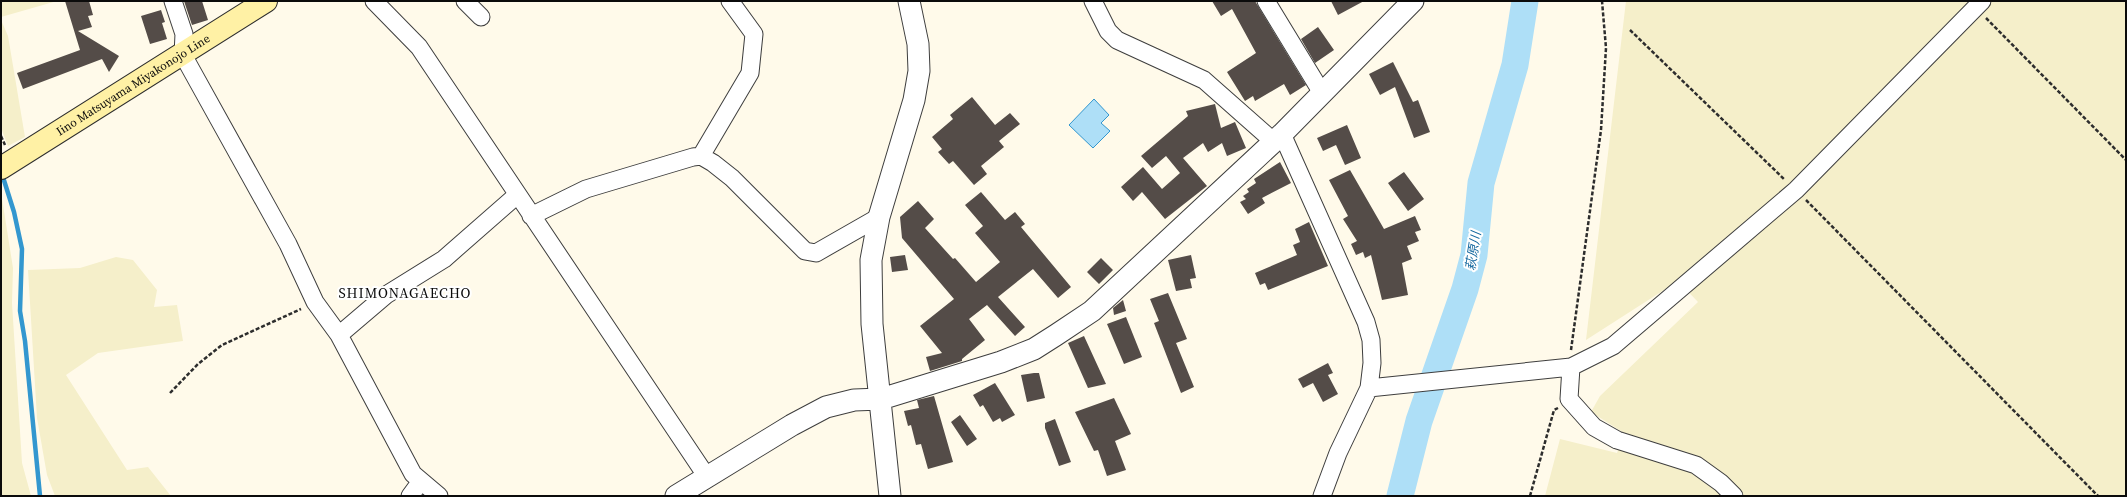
<svg xmlns="http://www.w3.org/2000/svg" width="2127" height="497" font-family="'Source Serif 4','Noto Sans JP',serif">
<style>
.farmland{fill:#f5efca}
.water{fill:#aedff7;stroke:#3397cf}
.lines{fill:none;stroke-linecap:round;stroke-linejoin:round}
.stream{stroke:#3397cf;stroke-width:4.5}
.river{stroke:#aedff7;stroke-width:27}
.building{fill:#544c48}
.minor-casing{stroke:#3e3e3e;stroke-width:19}
.tertiary-casing{stroke:#3e3e3e;stroke-width:23}
.secondary-casing{stroke:#2d2d2d;stroke-width:24}
.path{stroke:#2d2d2d;stroke-width:2.5;stroke-dasharray:4 2;stroke-linecap:butt}
.minor{stroke:#fff;stroke-width:17}
.tertiary{stroke:#fff;stroke-width:21}
.secondary{stroke:#fff1a5;stroke-width:22}
.labels{text-anchor:middle;dominant-baseline:central;stroke-width:4;stroke-linejoin:round;paint-order:stroke}
.street-label{font-size:12px;fill:#0b0b0b;stroke:#fff}
.water-label{font-size:13px;font-style:italic;fill:#13679e;stroke:#fff}
.quarter-label{font-size:14px;letter-spacing:1px;fill:#0b0b0b;stroke:#fff}
</style>
<rect width="100%" height="100%" fill="#fffaea"/>
<path class="farmland" d="M1,1H57L1,17Z
M1626,1H2126V496H1545L1560,439L1617,453L1624,433L1591,412L1600,396L1698,302L1678,281L1586,340Z
M1,20L8,36L25,137L8,146L1,128Z
M1,192L13,268L12,303L22,463L31,496H1Z
M116,257L133,260L157,290L154,307L177,305L183,341L98,353L66,375L127,470L148,467L171,496H55L47,475L37,418L28,270L80,268Z"/>
<path class="water" d="M1094,99L1109,115L1101,123L1110,131L1093,148L1069,125Z"/>
<g class="lines">
<path class="stream" d="M2,174L14,212L22,249L20,311L25,341L40,496"/>
<path class="river" d="M1400,496L1419,421L1465,289L1474,255L1481,183L1515,65L1525,1"/>
</g>
<path class="building" d="M65,1H89L93,15L88,16L92,27L78,31L119,56L109,72L102,59L23,89L17,73L80,50Z
M184,1H202L208,20L192,25Z
M1212,1H1255L1306,85L1290,95L1284,84L1255,101L1253,96L1245,101L1227,72L1256,53L1232,9L1221,16Z
M1331,1H1364L1338,15Z
M161,10L165,22L162,23L167,39L150,44L141,16Z
M1318,27L1334,50L1315,63L1301,39Z
M1393,62L1413,102L1418,100L1430,132L1414,138L1395,87L1380,95L1369,74Z
M972,97L995,125L1010,113L1020,124L999,141L1004,147L981,166L987,174L974,185L953,161L949,164L938,152L942,149L932,137L953,119L950,115Z
M1215,104L1221,128L1235,122L1246,148L1227,156L1222,143L1208,152L1203,143L1183,158L1207,186L1165,219L1142,192L1133,201L1121,187L1143,167L1162,189L1180,173L1166,156L1152,168L1141,156L1188,116L1186,111Z
M1347,125L1361,158L1345,165L1336,145L1323,151L1317,138Z
M1280,162L1291,183L1262,198L1265,203L1248,214L1240,202L1246,199L1243,196L1249,192L1247,189L1256,183L1254,179Z
M1350,170L1384,229L1415,216L1421,230L1415,232L1419,241L1407,246L1412,259L1402,263L1408,295L1382,300L1371,255L1365,258L1363,252L1356,255L1351,244L1357,241L1343,219L1348,216L1329,180Z
M1404,172L1424,199L1408,211L1388,183Z
M981,192L1005,220L1015,212L1025,224L1021,227L1071,287L1058,298L1033,269L998,297L1025,327L1015,336L987,305L969,319L985,340L962,359V361L930,371L926,357L942,353L920,326L954,299L902,238L900,217L918,201L934,219L925,228L953,259L955,258L976,282L1000,262L975,233L983,226L965,205Z
M1309,222L1328,266L1268,290L1265,283L1260,285L1255,273L1297,255L1293,245L1300,242L1295,229Z
M905,255L908,270L892,272L890,257Z
M1191,255L1196,278L1190,279L1192,288L1176,291L1168,260Z
M1101,258L1113,270L1099,284L1087,272Z
M1168,293L1187,339L1176,343L1194,387L1181,393L1154,323L1159,321L1150,299Z
M1123,300L1126,311L1114,315L1113,308Z
M1126,317L1142,357L1124,364L1107,324Z
M1084,336L1106,384L1088,388L1068,343Z
M1328,363L1333,373L1328,375L1338,394L1323,402L1313,383L1303,388L1298,379Z
M1034,373H1039L1045,398L1027,402L1021,375Z
M995,383L1015,415L1002,422L1000,418L993,422L983,405L980,407L973,395Z
M934,396L953,462L928,469L921,444L916,445L911,425L908,426L904,411L919,408L917,400Z
M1114,398L1131,434L1115,441L1126,470L1107,476L1098,450L1094,451L1075,412Z
M960,415L977,439L967,446L951,422Z
M1055,419L1071,462L1059,466L1045,428V423Z"/>
<g class="lines">
<defs>
<path id="minor" d="M173,1L184,34L183,55L288,244L315,302L339,335L413,474L439,496
M374,1L419,47L707,477
M465,1L481,17
M1093,1L1108,31L1117,40L1204,80L1274,142
M1266,1L1322,93
M1282,134L1366,322L1371,340L1372,363L1369,388L1338,453L1322,496
M701,156L750,73L754,34L730,1
M531,216L586,189L693,157L701,156L713,163L732,178L805,251L816,253L879,217
M339,335L386,295L444,259L517,195
M1571,367L1569,399L1594,427L1617,440L1696,465L1721,483L1734,496
M1369,388L1571,367L1613,346L1796,190L1982,1
M410,496L421,481"/>
<path id="tertiary" d="M676,496L792,425L826,407L854,400L881,399L1001,362L1034,349L1056,335L1092,311L1282,134L1413,1
M890,496L872,324L871,260L879,217L914,100L919,71L918,44L909,1"/>
<g id="secondary">
<path id="s1" d="M1,168L266,1"/>
</g>
</defs>
<use href="#minor" class="minor-casing"/>
<use href="#tertiary" class="tertiary-casing"/>
<use href="#secondary" class="secondary-casing"/>
<path class="path" d="M1986,18L2126,160
M1630,30L1785,180
M1,136L5,145
M1806,200L2098,496
M1571,350L1601,130L1606,48L1602,1
M170,393L198,364L222,345L301,309
M1530,496L1554,410L1558,408"/>
<use href="#minor" class="minor"/>
<use href="#tertiary" class="tertiary"/>
<use href="#secondary" class="secondary"/>
</g>
<g class="labels">
<g class="street-label">
<text stroke="none"><textPath href="#s1" startOffset="156">Iino Matsuyama Miyakonojo Line</textPath></text>
</g>
<g class="water-label">
<text transform="translate(1473 251) rotate(-81)">萩原川</text>
</g>
<g class="quarter-label">
<text x="405" y="293">SHIMONAGAECHO</text>
</g>
</g>
<rect width="2127" height="497" fill="none" stroke="#0b0b0b" stroke-width="4"/>
</svg>
